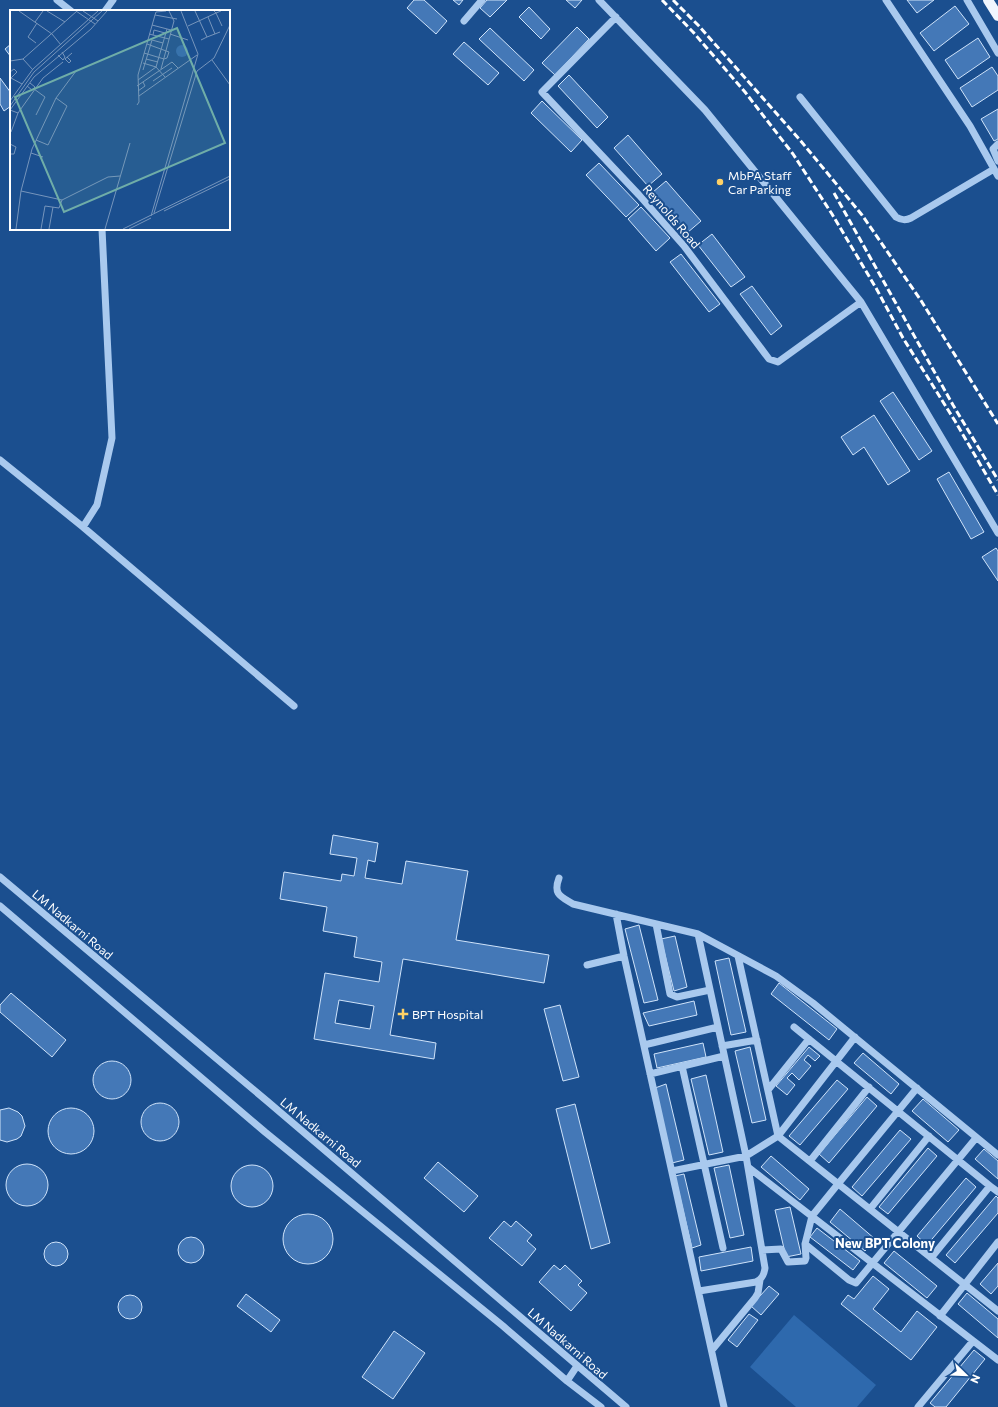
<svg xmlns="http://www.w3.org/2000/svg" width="998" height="1407" font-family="Commissioner,sans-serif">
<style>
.green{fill:#2e69ad}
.building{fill:#4478b7;stroke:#cfe3fa;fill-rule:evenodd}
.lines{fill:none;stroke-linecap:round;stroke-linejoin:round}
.minor{stroke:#a9c9ee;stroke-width:7}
.major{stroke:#f0f6ff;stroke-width:10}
.rail{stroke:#fff;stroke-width:3;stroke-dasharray:7 3;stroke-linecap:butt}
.poi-dot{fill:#ffd166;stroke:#1b4f8f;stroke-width:1.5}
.labels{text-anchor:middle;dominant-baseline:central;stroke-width:4;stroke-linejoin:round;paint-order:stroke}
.poi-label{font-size:12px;fill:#fff;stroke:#1b4f8f;text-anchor:start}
.street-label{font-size:12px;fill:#fff;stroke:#1b4f8f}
.neighbourhood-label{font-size:13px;font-weight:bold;fill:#fff;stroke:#1b4f8f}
.inset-road{fill:none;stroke:#7695bc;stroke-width:1}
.view{fill:#6fada8;fill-opacity:0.15;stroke:#6fada8;stroke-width:2}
.inset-edge{fill:none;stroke:#fff;stroke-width:2}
</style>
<rect width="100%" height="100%" fill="#1b4f8f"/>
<path class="green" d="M794,1315L876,1385L857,1407H796L750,1367Z"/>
<path class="building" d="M414,0H424L447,21L436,34L407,8Z
M453,0H463L459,5Z
M487,0H507L490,17L480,8Z
M566,0H582L575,8Z
M907,0H934L917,13Z
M955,6L969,24L934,51L920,33Z
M529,7L550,29L541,39L519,17Z
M577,27L589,39L555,75L542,63Z
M490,28L534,70L524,81L479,39Z
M978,38L990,57L958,79L945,60Z
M464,42L499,73L488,85L453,54Z
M11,44V57L5,49Z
M992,67L998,76V90L972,107L960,88Z
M569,75L608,117L597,128L558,86Z
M0,78L11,93V106L4,111L0,104Z
M542,101L582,140L571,152L531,113Z
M998,109V139L994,141L981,119Z
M628,135L662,174L648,186L614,148Z
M599,163L639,205L626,217L586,175Z
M666,181L701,221L687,233L653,192Z
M641,207L670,238L656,251L628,219Z
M712,234L745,277L731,287L698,245Z
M681,254L720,304L709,312L670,262Z
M752,286L782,326L771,335L740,294Z
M893,392L932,451L919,460L880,401Z
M874,415L910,471L888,485L864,447L853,455L841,437Z
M949,472L984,532L971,539L937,479Z
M996,548L998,551V581L982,557Z
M333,835L378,843L375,862L368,860L365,878L402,884L406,861L468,871L456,940L549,955L544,983L403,959L390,1035L436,1043L434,1059L314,1039L325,973L379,982L382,962L354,957L357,937L323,931L327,907L280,899L284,872L341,881L342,874L354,876L357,858L330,854ZM339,1000L374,1006L370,1029L335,1023Z
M639,925L658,1000L644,1003L625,929Z
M675,936L687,987L674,991L661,939Z
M729,958L746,1032L731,1035L715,961Z
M779,983L837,1029L829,1040L771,994Z
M11,993L66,1040L52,1057L0,1012V1005Z
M694,1001L697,1015L649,1026L643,1013Z
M560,1005L579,1077L563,1081L544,1009Z
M703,1043L706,1057L657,1068L654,1054Z
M750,1047L766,1120L752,1123L735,1051Z
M809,1047L820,1056L815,1061L808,1055L804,1060L811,1066L799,1080L792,1073L787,1078L795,1085L787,1095L776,1086Z
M863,1053L899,1084L891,1094L854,1063Z
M93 1080a19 19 0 1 1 38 0a19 19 0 1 1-38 0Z
M706,1075L723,1152L709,1155L691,1079Z
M837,1080L848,1089L800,1145L789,1136Z
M666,1084L684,1160L672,1163L655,1088Z
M867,1097L877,1106L829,1163L819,1154Z
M923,1099L959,1130L948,1142L912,1111Z
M141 1122a19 19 0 1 1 38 0a19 19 0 1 1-38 0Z
M575,1104L610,1243L591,1249L556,1109Z
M9,1108L18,1112L22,1116L25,1126L21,1136L17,1139L7,1142L0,1140V1110Z
M48 1131a23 23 0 1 1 46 0a23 23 0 1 1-46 0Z
M900,1130L911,1139L862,1196L852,1187Z
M928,1148L937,1156L888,1214L879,1207Z
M984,1149L998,1161V1179L975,1159Z
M771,1156L809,1189L800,1200L761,1167Z
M438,1162L478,1196L464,1212L424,1178Z
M6 1185a21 21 0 1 1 42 0a21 21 0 1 1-42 0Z
M729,1165L744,1235L730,1238L714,1168Z
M231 1186a21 21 0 1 1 42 0a21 21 0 1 1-42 0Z
M684,1174L701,1245L692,1248L675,1176Z
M966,1178L976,1187L927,1245L917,1236Z
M996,1196L998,1198V1213L955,1263L946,1255Z
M790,1207L801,1254L786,1257L775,1210Z
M840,1209L875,1239L865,1251L830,1222Z
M283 1239a25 25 0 1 1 50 0a25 25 0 1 1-50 0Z
M504,1221L511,1227L516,1221L532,1235L527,1241L536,1249L522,1266L489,1238Z
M817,1228L860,1261L853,1270L810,1237Z
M178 1250a13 13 0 1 1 26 0a13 13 0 1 1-26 0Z
M44 1254a12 12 0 1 1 24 0a12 12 0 1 1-24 0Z
M751,1247L753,1261L701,1271L699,1257Z
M894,1251L937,1286L927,1298L884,1263Z
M998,1263V1286L991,1294L980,1284Z
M554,1265L560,1270L565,1265L582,1281L578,1285L587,1293L571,1311L539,1282Z
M873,1276L889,1289L873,1309L901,1332L917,1311L937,1327L911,1360L841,1304L848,1295L854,1299Z
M769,1286L779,1294L761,1315L751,1306Z
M967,1293L998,1319V1338L958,1304Z
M246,1294L280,1320L271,1332L237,1306Z
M118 1307a12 12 0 1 1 24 0a12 12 0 1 1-24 0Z
M749,1314L758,1320L737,1347L728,1340Z
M394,1331L425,1353L393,1399L362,1377Z
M974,1350L985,1359L946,1407H935L930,1403Z"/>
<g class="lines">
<path class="minor" d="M57,0L71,11
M599,0L705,110L861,302L998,533
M886,0L970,126L998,176
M967,0L998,53
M105,11L113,0
M616,17L542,92L639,195L684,246L769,359L778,362L861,302
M464,21L482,0
M800,97L896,217C901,220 905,221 911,218L994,169
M998,144L993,149L998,161
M0,460L83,527L294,706
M83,527L97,505L112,438L102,229
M0,877L267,1101L626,1407
M559,878C553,894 560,896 573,904L698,934L776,976L813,1003L998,1155
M0,906L265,1132L503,1326L567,1381L601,1407
M616,914L624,956L724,1407
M656,924L670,994L677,997L710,990
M698,934L746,1156L765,1268C764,1275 762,1279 756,1282L699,1291
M738,956L778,1136L998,1311
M587,965L624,956
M794,1027L990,1186L931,1258
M644,1045L718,1027
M722,1046L757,1040
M682,1066L723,1248
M650,1074L724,1056
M917,1088L838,1184L812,1216L805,1244L849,1280L856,1283L976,1138
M768,1090L809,1039
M810,1161L869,1087
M748,1167L998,1360
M672,1171L746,1156L778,1136L855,1037
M990,1186L998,1192
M870,1209L929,1136
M762,1250L781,1249L788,1262L805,1261L806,1258L805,1244
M940,1316L998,1242
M712,1350L755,1298L758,1293L760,1280
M567,1381L577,1366
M918,1407L973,1341"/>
<path class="major" d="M988,0L998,16"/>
<path class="rail" d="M662,0L693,32L745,92L793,154L832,214L876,288L903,338L955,421L998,495
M673,0L699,26L800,140L862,215L920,299L998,424
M834,193L953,405L998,480"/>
</g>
<g class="poi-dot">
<circle cx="720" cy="182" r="4"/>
<path d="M401 1008h4v4h4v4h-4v4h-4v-4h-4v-4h4z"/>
</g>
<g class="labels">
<g class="poi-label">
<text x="728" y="175">MbPA Staff<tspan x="728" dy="14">Car Parking</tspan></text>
<text x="412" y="1014">BPT Hospital</text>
</g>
<g class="street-label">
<text transform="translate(672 216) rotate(49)">Reynolds Road</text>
<text transform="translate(73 924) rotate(40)">LM Nadkarni Road</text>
<text transform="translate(321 1132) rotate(40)">LM Nadkarni Road</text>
<text transform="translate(568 1343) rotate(41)">LM Nadkarni Road</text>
</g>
<g class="neighbourhood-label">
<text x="885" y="1243">New BPT Colony</text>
</g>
</g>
<g transform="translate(10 10)">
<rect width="220" height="220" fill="#1b4f8f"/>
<path d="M166 41a6 6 0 1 1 12 0a6 6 0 1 1-12 0Z" fill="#2e69ad"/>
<path class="inset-road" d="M9,1L42,24L51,35M37,1L55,12M66,1L85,14M73,1L88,11M185,1L197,27L191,30M211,1L206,3L212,16M145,5L146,2L156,1M198,7L205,24M25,12L33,1M142,15L161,20M178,16L206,3L204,1M139,24L159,29M160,24L178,30M143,25L144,20L155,23M197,27L210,22M26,33L18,27L27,13M134,43L154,49L157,48L159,42L137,34M48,45L53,50L55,47L52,42M57,47L61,51L59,53L55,49L62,43M13,49L67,1M136,49L148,52M202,50L220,75M0,51L13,49L23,60M133,53L146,57L155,67M151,59L164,11L159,1M133,60L142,30L153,33M0,62L4,59L7,62L0,69M1,68L12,74M128,70L146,57L157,19M143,71L162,58M17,76L22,80L25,77L20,73M127,76L162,52L168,58M10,77L23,59L88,1M24,79L35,87L26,105M128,81L135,76L133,72M129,86L187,45M0,91L10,77M127,95L129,92L128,65L145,5L167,9M0,96L24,62L92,1M0,100L24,67L81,19L97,1M0,100L8,103L1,122M8,103L33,68L53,52M26,130L38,135L57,96L46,88M0,134L6,137L4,144H0M21,143L33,147M11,181L52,190M154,201L220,169M144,203L187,61L204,48L220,15M141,206L188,44L171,1M6,219L11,181L22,139L46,88L66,61M31,219L35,196L49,198L52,190L98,167L110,166M39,219L43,197M95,219L120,133M113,219L220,166M119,219L141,208"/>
<path class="view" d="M167,18L215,133L54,202L5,87Z"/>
<rect width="220" height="220" class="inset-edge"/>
</g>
<g transform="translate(966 1375) rotate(113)" stroke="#1b4f8f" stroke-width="3" paint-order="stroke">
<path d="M0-3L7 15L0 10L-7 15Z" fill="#ffffff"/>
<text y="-6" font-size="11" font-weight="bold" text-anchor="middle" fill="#ffffff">N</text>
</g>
</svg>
